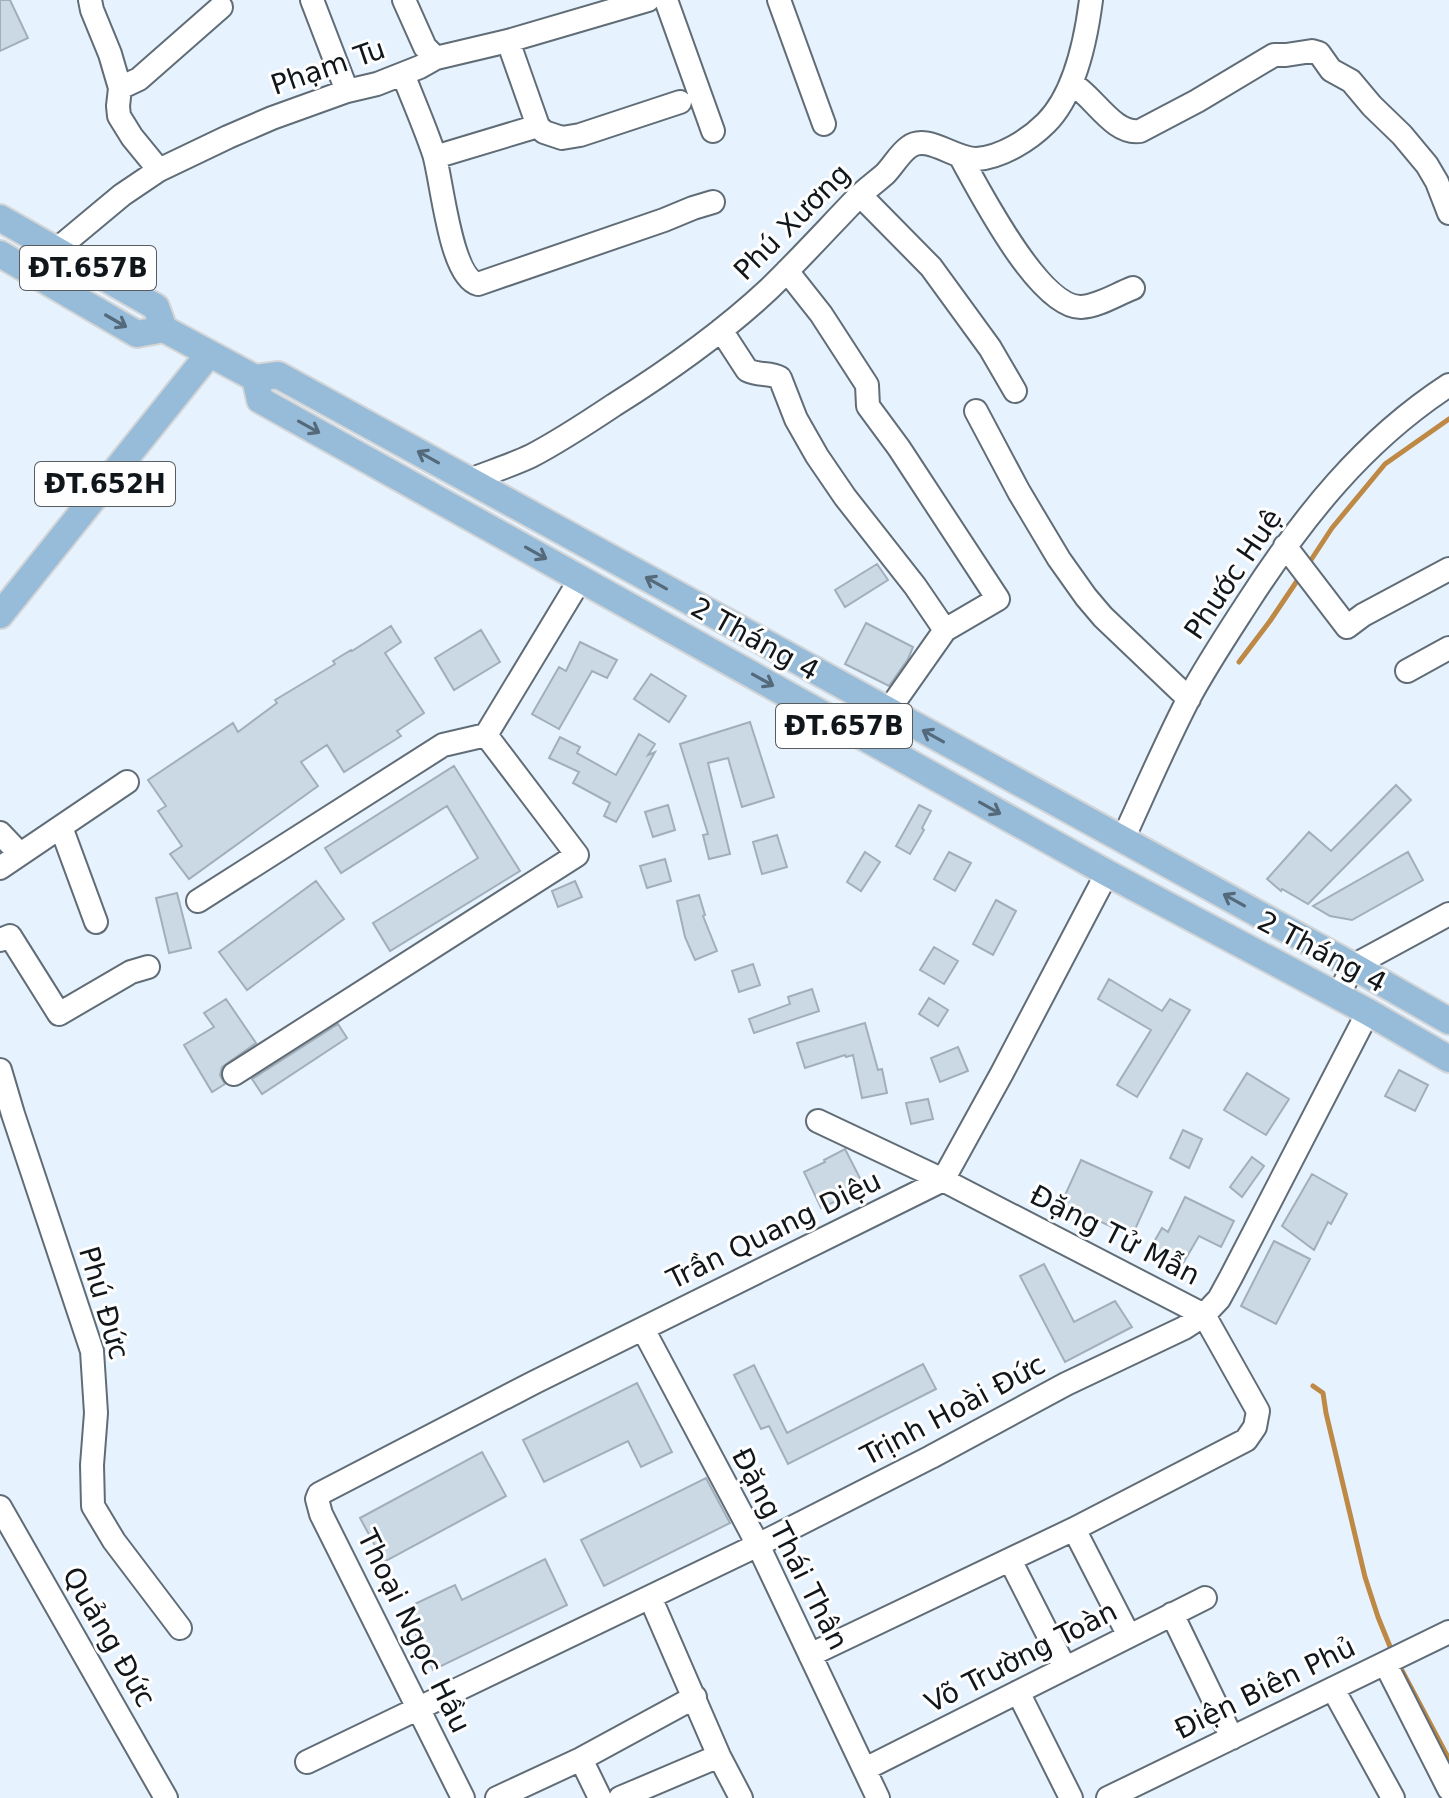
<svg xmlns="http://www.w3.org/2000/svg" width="1449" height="1798" font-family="'DejaVu Sans',sans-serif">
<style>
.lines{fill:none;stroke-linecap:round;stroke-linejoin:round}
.stream{stroke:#be8845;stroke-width:5}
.building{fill:#cbd9e4;stroke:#a2afba;stroke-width:2}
.minor-casing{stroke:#606c76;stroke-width:26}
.major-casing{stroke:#d4d5d6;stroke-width:30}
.minor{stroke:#fff;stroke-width:22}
.major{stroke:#97bcd9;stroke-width:26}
.oneway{stroke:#54697a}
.labels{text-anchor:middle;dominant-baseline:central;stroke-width:6;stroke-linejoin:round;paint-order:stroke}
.shield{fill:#fefefe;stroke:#585c5e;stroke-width:2}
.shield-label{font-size:26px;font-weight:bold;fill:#11161a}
.street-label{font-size:28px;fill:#11161a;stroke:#fefefe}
</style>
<rect width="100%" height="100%" fill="#e6f3ff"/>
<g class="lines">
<path class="stream" d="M1307,566L1332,528L1385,464L1449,419
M1239,662L1270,621L1301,575
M1313,1386L1323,1393L1326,1413L1365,1577L1378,1617L1393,1654
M1398,1663L1449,1759"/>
</g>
<path class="building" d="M0,0H10L28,38L0,51Z
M877,564L888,580L845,607L835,590Z
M866,623L913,647L908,659L889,686L845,664Z
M391,626L401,642L385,653L424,713L397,731L401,736L344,772L327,745L301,762L318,786L189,879L170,854L182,846L158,811L166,806L148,780L233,723L238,732L277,703L275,700L335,664L333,661L351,650L352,651Z
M481,630L500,662L454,690L435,658Z
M580,642L617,660L607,678L592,671L559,729L532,714L559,667L566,671Z
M651,674L686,696L669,722L634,699Z
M750,722L774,797L742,807L728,758L708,763L730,854L709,859L703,835L708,834L680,744Z
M639,734L655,744L648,755L655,752L616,822L604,816L610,803L573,783L579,772L549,758L560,737L580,747L577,753L616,775Z
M454,766L520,871L390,951L373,923L478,858L447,806L341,873L325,848Z
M1396,785L1411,800L1308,904L1282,889L1281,891L1267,879L1309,832L1331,851Z
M668,805L675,830L653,837L645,812Z
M919,805L931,811L922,828L924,830L910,854L896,846Z
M777,835L787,867L762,874L753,842Z
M865,852L880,862L861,891L847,882Z
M949,852L971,863L955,891L934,879Z
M1408,852L1423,880L1352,920L1330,916L1313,906Z
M665,859L671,881L647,888L640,866Z
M316,881L344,919L247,990L219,952Z
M575,881L582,897L558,907L552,891Z
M177,893L191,948L169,953L156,898Z
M699,895L705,915L703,916L717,951L695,960L685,937L677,901Z
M996,900L1016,911L993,955L973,944Z
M934,947L958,961L944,984L920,970Z
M753,964L760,985L739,992L732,971Z
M1109,979L1162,1011L1170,999L1190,1010L1137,1097L1117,1085L1151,1030L1098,999Z
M812,989L819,1011L754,1033L749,1019L790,1004L788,997Z
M929,998L948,1010L938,1026L919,1014Z
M226,999L256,1043L222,1067L220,1075L225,1084L212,1092L184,1045L214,1027L204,1013Z
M865,1023L878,1070L882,1069L887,1093L862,1098L853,1055L846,1057L845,1055L805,1068L797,1043Z
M338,1024L347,1038L262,1094L252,1079Z
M958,1047L968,1071L940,1082L931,1058Z
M1399,1070L1428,1085L1415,1111L1385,1096Z
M1247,1073L1289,1099L1266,1135L1224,1110Z
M928,1099L933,1119L911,1124L906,1103Z
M1183,1130L1202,1139L1189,1168L1170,1158Z
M845,1149L865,1188L821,1208L804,1172L825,1162L824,1160Z
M1252,1157L1264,1166L1242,1197L1230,1187Z
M1081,1160L1152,1192L1132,1236L1061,1204Z
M1312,1174L1347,1194L1331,1224L1328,1222L1314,1250L1282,1226Z
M1185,1197L1234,1221L1221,1247L1199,1236L1178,1272L1147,1254L1162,1228L1168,1232Z
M1274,1241L1310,1259L1276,1324L1241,1306Z
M1044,1264L1074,1322L1115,1301L1132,1327L1065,1362L1020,1276Z
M923,1364L936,1389L788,1464L769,1426L761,1429L734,1375L754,1365L787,1433Z
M637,1383L672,1452L641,1467L628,1441L544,1482L523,1440Z
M482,1452L506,1496L384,1562L360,1518Z
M706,1478L730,1523L604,1586L581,1540Z
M545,1559L567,1605L433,1670L404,1609L455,1585L462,1600Z"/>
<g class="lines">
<defs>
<path id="minor" d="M90,0L92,10L110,54L120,88L118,106L119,116L132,137L159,170
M312,0L347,91
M404,0L425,47L436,58
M666,0L713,131
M779,0L824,124
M403,74C413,100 425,127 434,154C442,180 450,277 478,284L664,220L693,208L713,202
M1071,83C1094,96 1113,135 1140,131L1197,101L1274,55H1286L1312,51L1319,53L1331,70L1351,81L1372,106L1402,135L1427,165L1437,182L1449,213
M120,88L139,79L221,7
M538,126L544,132L562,138L580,135L680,102
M960,156C979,190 1039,308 1081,307C1099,306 1117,294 1133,288
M435,157L538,126L508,41
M860,195L931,267L990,348L1015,391
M56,250L122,195L159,170L228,137L272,118L347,91L377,84L420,67L436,58L508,41L648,0
M787,271L821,314L867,385L868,406L899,448L998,599L945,630L888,711
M721,330L747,370C758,376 770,372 780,378L796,419L817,456L845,497L915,586L945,630
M976,411L1019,492L1059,559L1086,597L1103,617L1189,699
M470,480C490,472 512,465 531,456C560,441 587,423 614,405C668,371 722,333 769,289C799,260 828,228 857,198C866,189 876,182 885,174C893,166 900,153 909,147C927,133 955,160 977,159C1002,157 1029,140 1046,123C1075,94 1086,39 1091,0
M1285,546L1347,627L1363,615L1449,569
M1407,671L1449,648
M61,827L96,922
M0,833L20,854
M1123,839C1145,791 1166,742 1190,696C1208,663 1228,633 1248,602C1303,517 1363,441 1449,385
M0,868L127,782
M198,901L443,745L486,735
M0,940L10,936L59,1014L131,972L148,967
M1338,996L1353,966L1449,914
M0,1070L13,1114L92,1351L96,1413L92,1465L93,1506L114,1541L180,1628
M234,1074L577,855L486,735L581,578
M643,1329L758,1545L878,1798
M0,1507L166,1798
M1074,1529L1129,1636
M1010,1560L1065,1668
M650,1597L719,1756L741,1798
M1172,1614L1232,1738
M810,1655L1074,1529L1246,1440L1255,1427L1258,1411L1204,1315L943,1180L818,1121
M1385,1663L1449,1789
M1333,1689L1393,1798
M1018,1692L1071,1798
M581,1759L600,1798
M307,1762L758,1545L931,1457L1066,1384L1184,1328L1204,1315L1219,1299L1231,1277L1368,1012
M865,1769L1205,1598
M463,1798L321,1514L317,1499L319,1494L535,1382L943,1180L1002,1073L1107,873
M497,1798L581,1759L695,1697
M620,1798L719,1756
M1108,1798L1449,1632"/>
<path id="major" d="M0,218L156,307L164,329
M0,254L137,334L164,329L255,378L278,375L1353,966L1449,1021
M255,378L260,400L1107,873L1368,1012L1449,1059
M0,615L209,354"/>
</defs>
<use href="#minor" class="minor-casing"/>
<use href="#major" class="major-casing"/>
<use href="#minor" class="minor"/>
<use href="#major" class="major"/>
</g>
<defs><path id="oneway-shaft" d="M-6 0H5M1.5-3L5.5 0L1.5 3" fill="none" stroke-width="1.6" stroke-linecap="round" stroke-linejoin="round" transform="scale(2)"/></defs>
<g class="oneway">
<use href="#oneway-shaft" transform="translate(116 321) rotate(30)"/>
<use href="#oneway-shaft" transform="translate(309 427) rotate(29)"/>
<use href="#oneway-shaft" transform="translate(428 457) rotate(-151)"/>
<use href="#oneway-shaft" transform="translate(536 553) rotate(29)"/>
<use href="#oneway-shaft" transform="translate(656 583) rotate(-151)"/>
<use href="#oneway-shaft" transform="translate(763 680) rotate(29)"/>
<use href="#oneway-shaft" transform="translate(933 736) rotate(-151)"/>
<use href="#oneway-shaft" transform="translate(990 808) rotate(29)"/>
<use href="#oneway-shaft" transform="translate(1234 900) rotate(-151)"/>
</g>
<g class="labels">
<g class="shield">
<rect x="20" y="246" width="136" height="44" rx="6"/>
<rect x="35" y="462" width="140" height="44" rx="6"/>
<rect x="776" y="704" width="136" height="44" rx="6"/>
</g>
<g class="shield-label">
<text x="88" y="268">ĐT.657B</text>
<text x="105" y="484">ĐT.652H</text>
<text x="844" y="726">ĐT.657B</text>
</g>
<g class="street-label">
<text transform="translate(328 67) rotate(-19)">Phạm Tu</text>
<text transform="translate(792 222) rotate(-45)">Phú Xương</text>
<text transform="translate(1233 574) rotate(-56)">Phước Huệ</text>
<text transform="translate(755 639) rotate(29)">2 Tháng 4</text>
<text transform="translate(1322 952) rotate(28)">2 Tháng 4</text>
<text transform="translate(774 1230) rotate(-26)">Trần Quang Diệu</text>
<text transform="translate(1115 1235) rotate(27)">Đặng Tử Mẫn</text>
<text transform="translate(104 1303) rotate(74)">Phú Đức</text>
<text transform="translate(953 1410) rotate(-28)">Trịnh Hoài Đức</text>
<text transform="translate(790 1549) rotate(63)">Đặng Thái Thân</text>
<text transform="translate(414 1631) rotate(64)">Thoại Ngọc Hầu</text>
<text transform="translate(109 1637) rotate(60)">Quảng Đức</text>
<text transform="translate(1021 1657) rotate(-27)">Võ Trường Toàn</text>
<text transform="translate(1265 1688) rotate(-26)">Điện Biên Phủ</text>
</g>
</g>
</svg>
